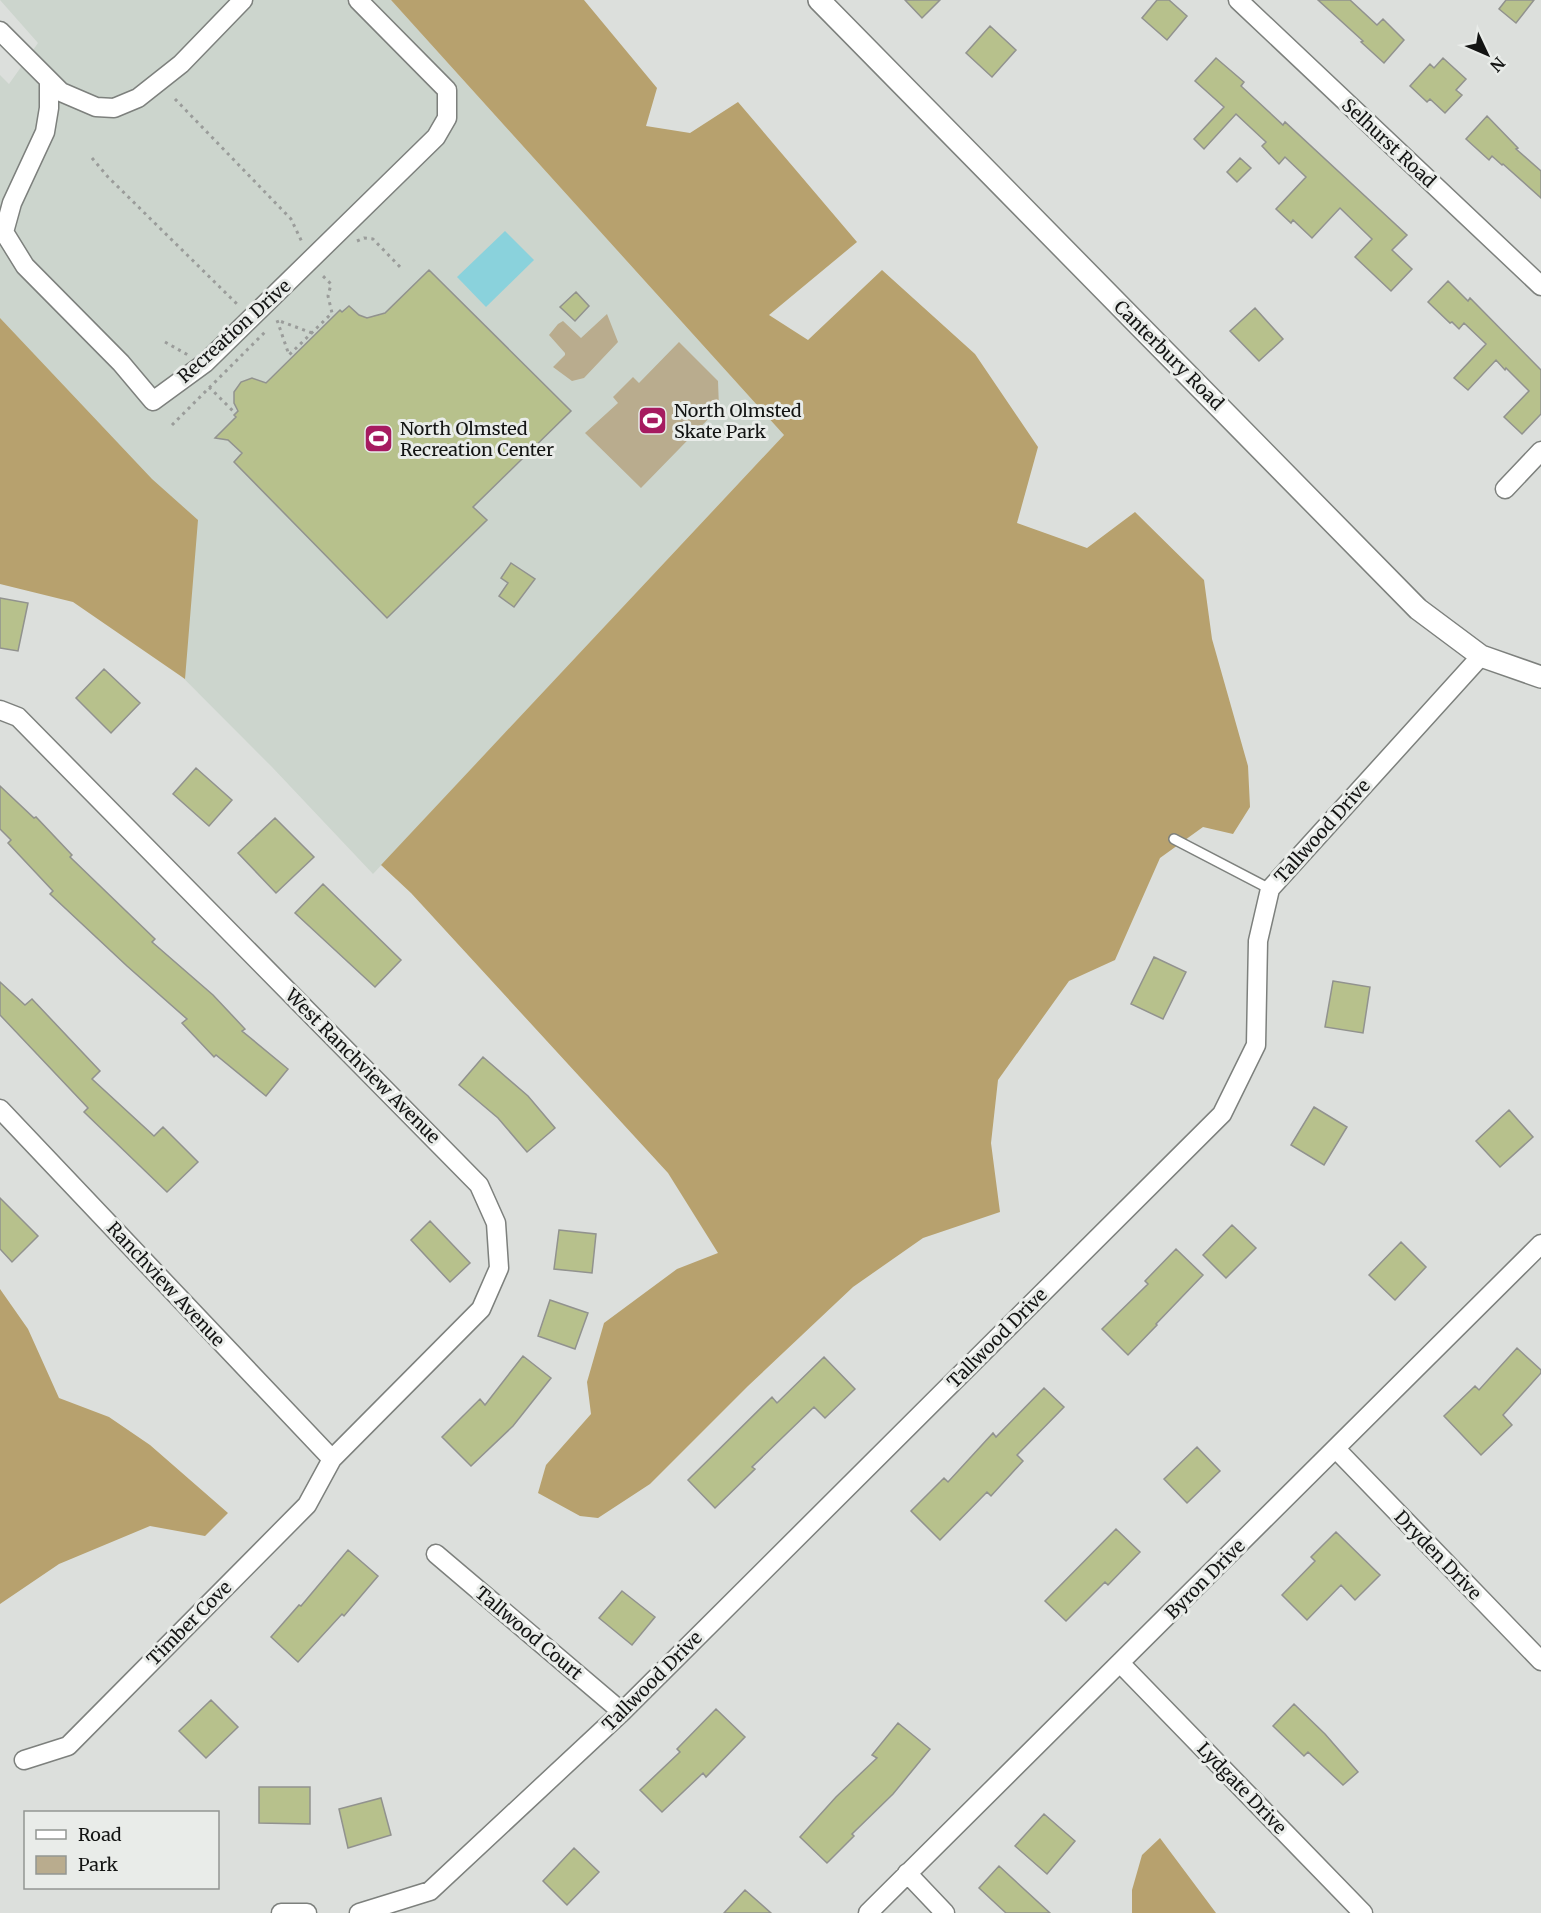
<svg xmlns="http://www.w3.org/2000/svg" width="1541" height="1913" font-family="Merriweather,serif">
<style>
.built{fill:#ccd5cd}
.green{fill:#b9ac8e}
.forest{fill:#b7a16e}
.water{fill:#8ad2dc}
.building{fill:#b7c18c;stroke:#91928e;stroke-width:1.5}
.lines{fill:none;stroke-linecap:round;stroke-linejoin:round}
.service-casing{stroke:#7d807d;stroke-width:12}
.minor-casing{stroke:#7d807d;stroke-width:21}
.tertiary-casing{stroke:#7d807d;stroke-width:24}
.path{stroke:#9a9c9a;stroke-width:3;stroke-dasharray:3 4.5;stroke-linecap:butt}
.service{stroke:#fff;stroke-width:9}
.minor{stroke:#fff;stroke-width:18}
.tertiary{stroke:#fff;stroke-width:21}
.labels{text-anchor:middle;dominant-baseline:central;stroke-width:6;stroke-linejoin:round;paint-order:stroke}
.street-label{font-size:18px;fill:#131413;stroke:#e9ece9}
.poi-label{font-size:18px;fill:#131413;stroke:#e9ece9;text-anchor:start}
</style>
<rect width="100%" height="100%" fill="#dcdfdc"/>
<path class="built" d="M0,0H391L784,435L373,874L272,767L0,494V75L9,84L38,43Z"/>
<path class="green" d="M607,314L618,342L584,378L572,381L553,367L565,355V353L549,335L558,324L563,321L581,338Z
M679,342L718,381L719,408L641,488L585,433L618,403L613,397L633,377L639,383Z"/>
<path class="forest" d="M391,0H584L657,88L646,126L690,133L738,102L857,242L769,315L808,340L882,270L975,354L1038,447L1017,523L1087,548L1135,512L1204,580L1212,639L1248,766L1250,807L1233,834L1203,827L1160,858L1115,960L1069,981L998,1080L991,1143L1000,1212L923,1238L853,1287L748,1386L650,1484L598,1518L580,1516L538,1493L546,1465L591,1414L587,1382L604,1323L677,1269L718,1253L668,1173L411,893L381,865L784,435Z
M0,318L152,479L198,520L185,679L73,602L0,584Z
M0,1289L28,1329L59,1398L109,1417L150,1445L228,1513L205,1536L150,1526L59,1564L0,1604Z
M1160,1838L1216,1913H1132V1890L1142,1855Z"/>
<path class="water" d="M505,231L534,260L486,307L457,277Z"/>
<path class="building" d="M905,0H940L922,18Z
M1157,0H1169L1187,16L1167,40L1142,18Z
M1318,0H1350L1377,25L1383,19L1404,40L1384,63L1361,42L1363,41Z
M1506,0H1534L1516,23L1499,9Z
M990,26L1016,50L992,77L966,53Z
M1216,58L1244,82L1241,86L1283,125L1285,122L1407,235L1392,250L1412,269L1391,291L1355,257L1372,239L1340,208L1312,238L1293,220L1291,223L1276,209L1306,177L1285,157L1279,164L1262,146L1266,142L1236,114L1204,149L1194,139L1224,107L1195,81Z
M1443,58L1466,79L1456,90L1462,95L1445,113L1430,99L1427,102L1410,86L1430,64L1434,68Z
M1487,116L1518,148L1516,149L1541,171V198L1503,164L1502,165L1492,156L1489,160L1466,139Z
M1240,158L1251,168L1237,182L1227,172Z
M429,270L571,411L473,507L487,520L387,618L234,462L242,453L228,440L215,438L236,417L234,415L238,411L234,403V392L241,382L252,378L266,383L340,310L342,312L349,306L359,315L367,318L385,313Z
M1448,281L1468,301L1470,298L1541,370V414L1522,434L1504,417L1529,391L1506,368L1505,370L1496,360L1468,390L1454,378L1486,344L1464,323L1459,329L1452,322L1450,323L1428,302Z
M576,292L589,306L575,321L560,307Z
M1255,308L1283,339L1259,361L1230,331Z
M511,563L535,579L514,607L499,596L508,583L501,578Z
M0,598L28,603L18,651L0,648Z
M104,669L140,703L111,733L76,698Z
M196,768L232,800L209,826L173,794Z
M0,786L34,818L36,817L72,855L70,857L155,939L152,942L213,995L245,1029L242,1031L288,1069L266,1096L216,1055L214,1057L182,1023L187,1019L127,966L50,894L53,891L8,843L11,840L0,829Z
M275,818L314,857L276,893L238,853Z
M323,884L401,960L375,987L295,913Z
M1154,957L1186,972L1163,1019L1131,1004Z
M1333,981L1370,987L1363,1033L1325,1027Z
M0,982L25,1005L32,999L100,1071L92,1079L154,1136L163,1127L198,1162L167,1192L84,1112L88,1108L0,1015Z
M483,1057L528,1096L555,1128L527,1152L498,1118L459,1085Z
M1314,1107L1347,1127L1324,1165L1291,1145Z
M1509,1110L1533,1137L1500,1167L1476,1141Z
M0,1198L38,1236L12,1262L0,1249Z
M430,1221L470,1263L450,1282L411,1240Z
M1232,1225L1256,1248L1226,1278L1203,1255Z
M559,1230L596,1234L592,1273L554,1269Z
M1401,1242L1426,1267L1395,1300L1369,1275Z
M1176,1249L1203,1275L1156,1324L1157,1325L1128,1355L1102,1329L1148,1284L1145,1281Z
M550,1300L588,1313L575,1349L538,1336Z
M1517,1348L1541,1370V1373L1503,1415L1512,1425L1481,1455L1444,1416L1475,1386L1479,1390Z
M523,1356L551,1378L513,1426L471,1466L442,1437L480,1399L485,1405Z
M824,1357L855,1389L825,1418L814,1407L752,1467L755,1469L715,1508L688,1480L772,1397L777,1403Z
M1044,1388L1064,1407L1017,1455L1023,1461L991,1496L987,1492L940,1540L911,1511L944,1478L948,1482L993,1433L996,1437Z
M1197,1447L1220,1471L1187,1503L1164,1479Z
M1116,1529L1140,1552L1108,1585L1105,1582L1066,1621L1045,1601Z
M1336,1532L1380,1575L1355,1600L1341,1585L1307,1620L1282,1595L1315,1561L1311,1557Z
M348,1550L378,1576L344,1616L342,1614L298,1662L271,1637L299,1605L301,1606Z
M622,1591L655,1617L632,1645L599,1618Z
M211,1700L238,1727L206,1758L179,1731Z
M1294,1704L1325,1734L1358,1772L1343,1785L1308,1752L1304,1756L1273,1726Z
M716,1709L745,1737L706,1777L703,1773L662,1812L640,1790L680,1752L677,1749Z
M898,1723L930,1749L893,1794L852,1834L854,1836L827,1863L800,1837L836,1797L877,1758L872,1755Z
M259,1787H310V1824L259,1823Z
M381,1798L391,1835L348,1848L339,1809Z
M1044,1814L1075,1841L1047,1874L1015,1846Z
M574,1848L599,1872L567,1905L543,1881Z
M999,1866L1050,1913H1006L979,1888Z
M745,1890L771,1913H724Z"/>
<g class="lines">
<defs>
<path id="service" d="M1174,839L1270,889"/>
<path id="minor" d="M1238,0L1541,286
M0,31L61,92L96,107L114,108L138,98L181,64L243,0
M49,81V108L45,132L12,203L4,232L25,266L121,363L153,401L205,363L436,137L447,118V90L358,0
M1505,489L1541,451
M0,710L18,717L479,1185L496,1223L499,1268L481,1309L332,1459L307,1505L68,1746L24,1760
M0,1109L332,1459
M1336,1449L1541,1661
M436,1554L622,1712
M1120,1663L1363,1913
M907,1873L945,1913
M281,1913H307
M359,1913L430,1891L622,1712L1222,1114L1256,1045L1258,941L1270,889L1481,656
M868,1913L1541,1244"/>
<path id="tertiary" d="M819,0L1418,609L1481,656L1541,677"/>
</defs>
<use href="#service" class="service-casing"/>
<use href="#minor" class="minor-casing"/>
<use href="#tertiary" class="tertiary-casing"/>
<path class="path" d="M175,99L291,219L302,242
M92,158L108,177L239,306
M357,241L364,238L373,239L402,269
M312,333L277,320L289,355L332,313L328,296L331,284L321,274
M165,342L188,355
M209,387L236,414
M172,425L267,330"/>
<use href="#service" class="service"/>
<use href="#minor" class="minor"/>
<use href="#tertiary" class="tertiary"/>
</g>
<defs>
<symbol id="stadium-square" viewBox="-11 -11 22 22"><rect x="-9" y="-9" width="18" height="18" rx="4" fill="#a61b60" stroke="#e9ece9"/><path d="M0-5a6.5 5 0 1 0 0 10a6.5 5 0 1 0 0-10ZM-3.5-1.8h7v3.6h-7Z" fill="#fff"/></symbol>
</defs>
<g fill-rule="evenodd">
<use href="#stadium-square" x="636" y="404" width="33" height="33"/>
<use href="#stadium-square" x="362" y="422" width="33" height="33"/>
</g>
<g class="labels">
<g class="street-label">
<text transform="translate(1389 143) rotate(43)">Selhurst Road</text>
<text transform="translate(234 331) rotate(-42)">Recreation Drive</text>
<text transform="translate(1169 355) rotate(45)">Canterbury Road</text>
<text transform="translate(1322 831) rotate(-48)">Tallwood Drive</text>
<text transform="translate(363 1066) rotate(45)">West Ranchview Avenue</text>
<text transform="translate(166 1284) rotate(47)">Ranchview Avenue</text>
<text transform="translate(997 1338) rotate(-45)">Tallwood Drive</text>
<text transform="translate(1438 1555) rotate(46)">Dryden Drive</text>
<text transform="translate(1205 1579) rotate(-45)">Byron Drive</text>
<text transform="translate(189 1623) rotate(-45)">Timber Cove</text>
<text transform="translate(529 1633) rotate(40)">Tallwood Court</text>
<text transform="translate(652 1681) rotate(-45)">Tallwood Drive</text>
<text transform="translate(1242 1788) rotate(46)">Lydgate Drive</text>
</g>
<g class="poi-label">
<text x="674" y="410">North Olmsted<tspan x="674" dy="21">Skate Park</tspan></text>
<text x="400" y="428">North Olmsted<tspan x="400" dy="21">Recreation Center</tspan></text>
</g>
</g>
<rect x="24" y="1811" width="195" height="78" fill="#e9ece9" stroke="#939693" stroke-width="1.5"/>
<rect x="36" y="1830" width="30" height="9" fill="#ffffff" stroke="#939693" stroke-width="1.5"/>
<text x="78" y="1841" font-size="18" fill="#131413">Road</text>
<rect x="36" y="1856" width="30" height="18" fill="#b9ac8e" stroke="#939693" stroke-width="1.5"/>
<text x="78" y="1871" font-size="18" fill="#131413">Park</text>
<g transform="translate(1487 54) rotate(134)" stroke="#e9ece9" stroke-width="4.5" paint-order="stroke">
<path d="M0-4.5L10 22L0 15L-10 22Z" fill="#131413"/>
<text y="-9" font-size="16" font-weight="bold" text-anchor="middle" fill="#131413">N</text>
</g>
</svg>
